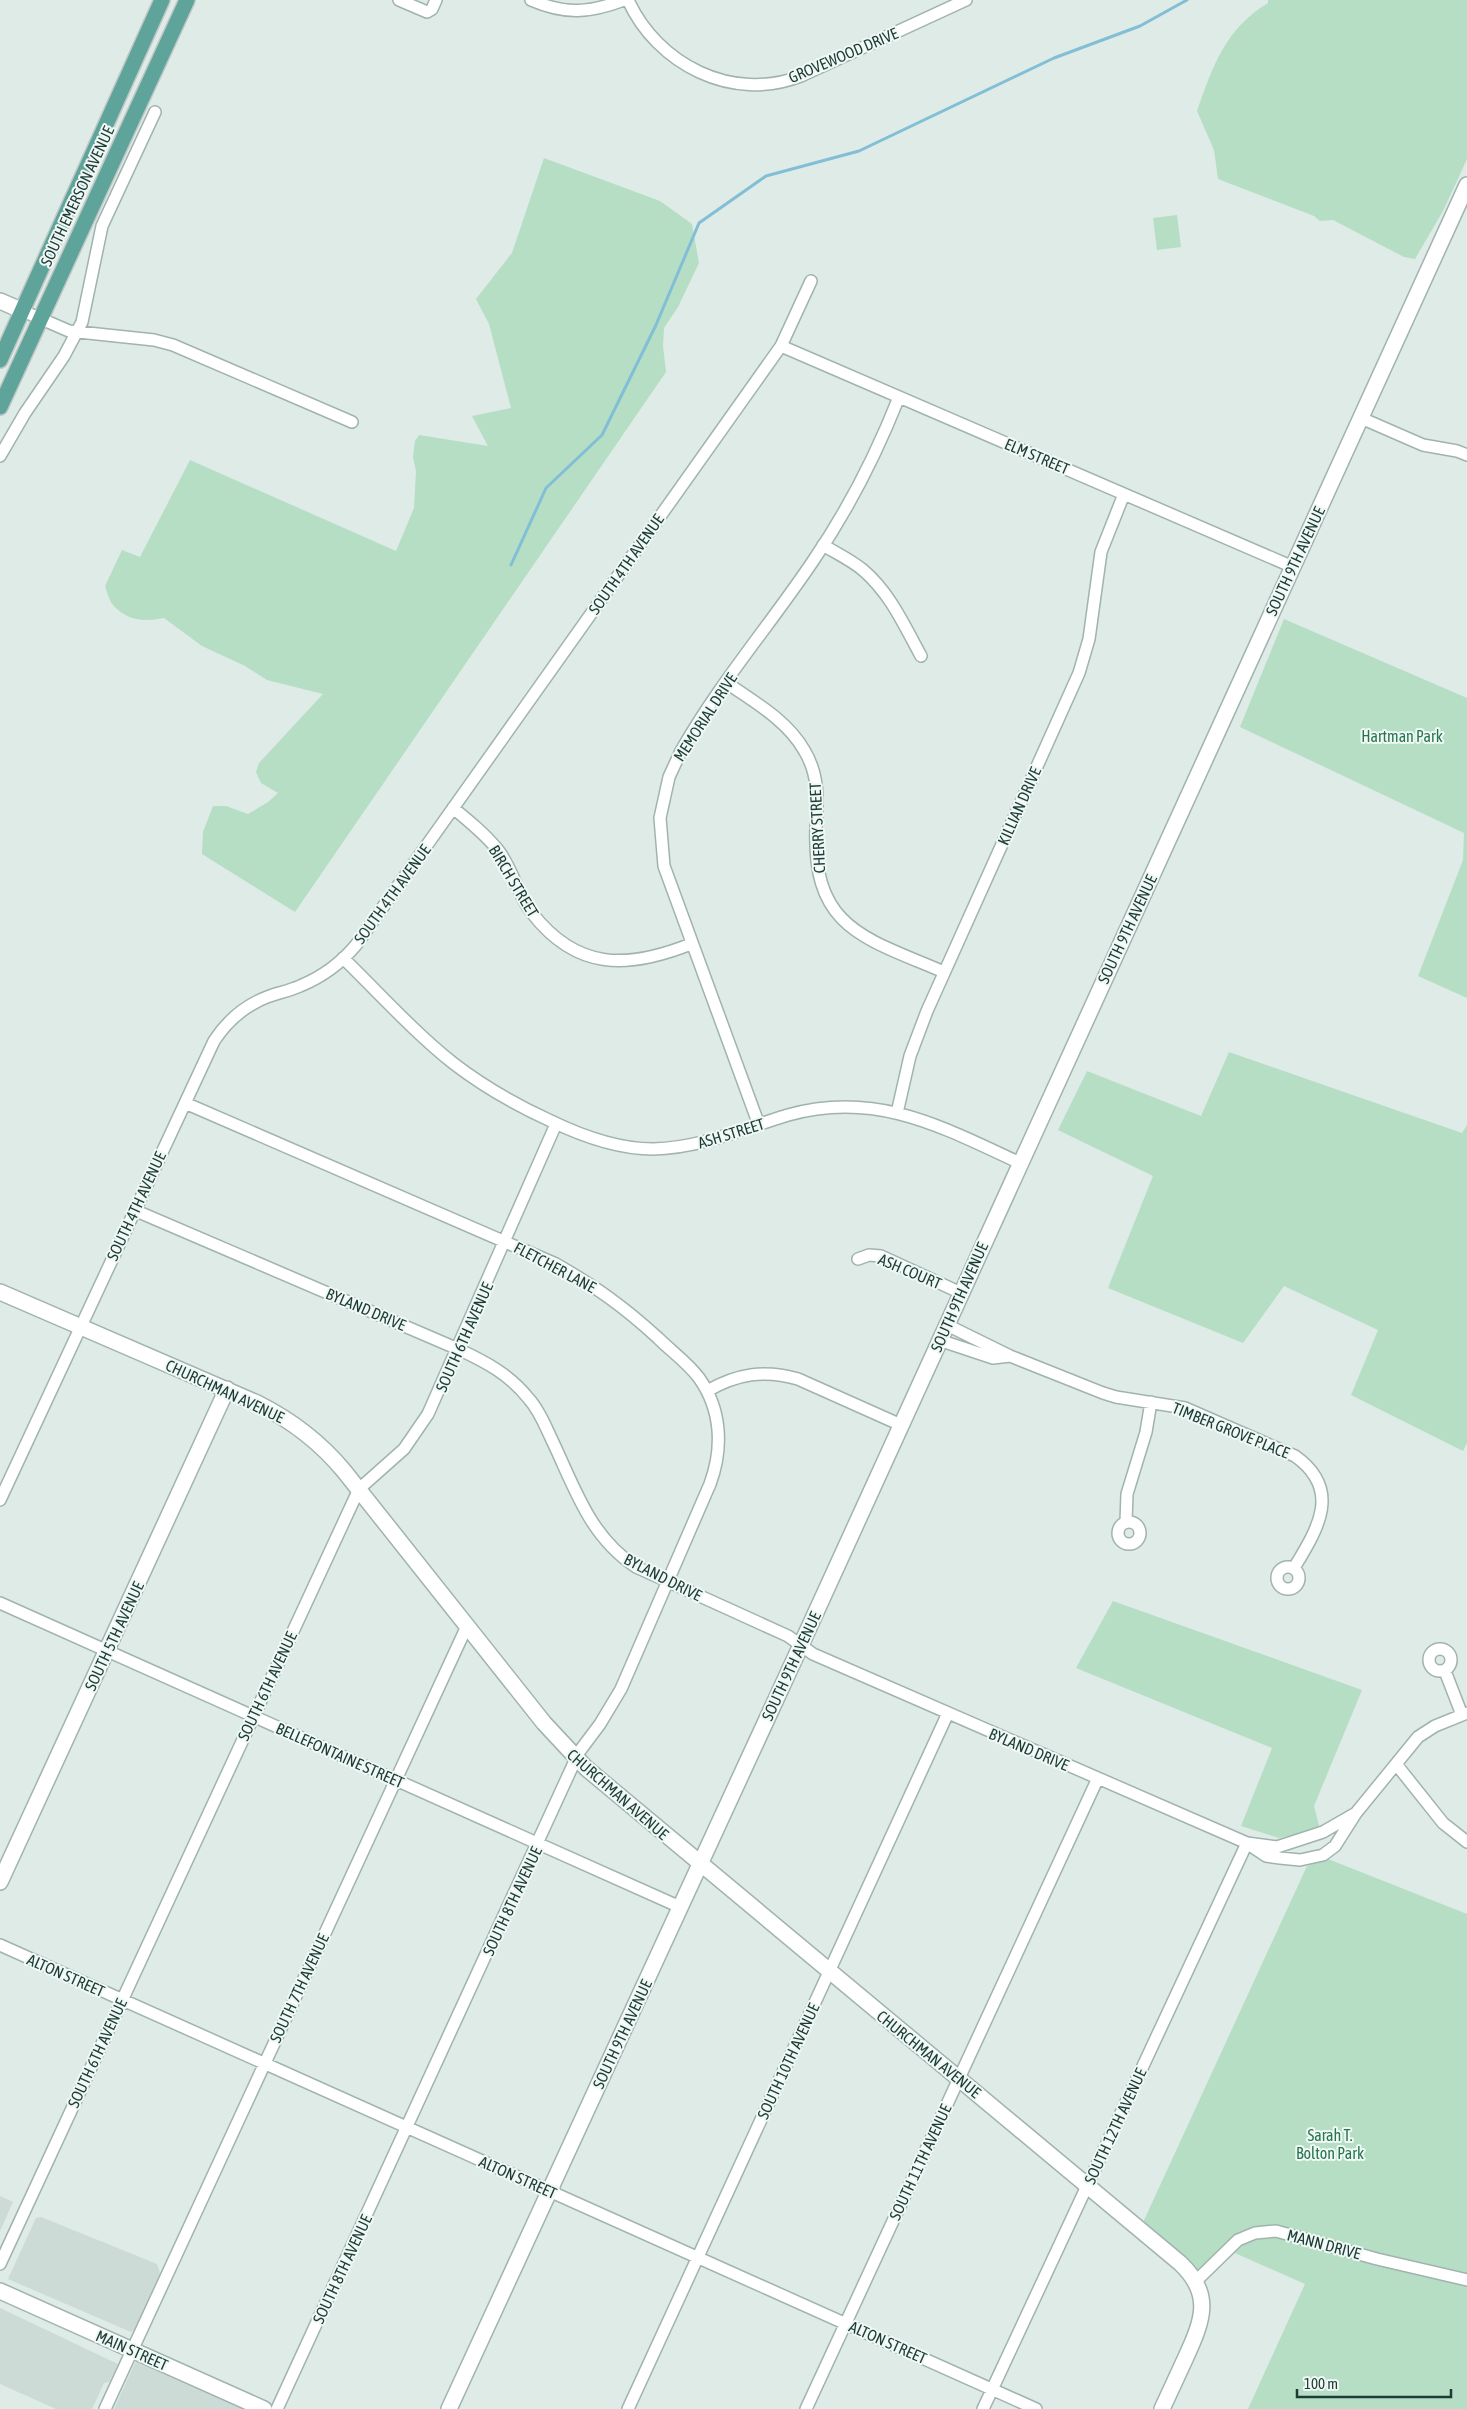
<svg xmlns="http://www.w3.org/2000/svg" width="1467" height="2409" font-family="'Asap Condensed',sans-serif">
<style>
.built{fill:#ccdbd6}
.green{fill:#b5dec5}
.lines{fill:none;stroke-linecap:round;stroke-linejoin:round}
.stream{stroke:#82bed5;stroke-width:3}
.minor-casing{stroke:#a1b3af;stroke-width:14}
.tertiary-casing{stroke:#a1b3af;stroke-width:18}
.primary-casing{stroke:#c0c8c7;stroke-width:18}
.minor{stroke:#fff;stroke-width:11}
.tertiary{stroke:#fff;stroke-width:15}
.primary{stroke:#5fa49a;stroke-width:15}
.labels{text-anchor:middle;dominant-baseline:central;stroke-width:4;stroke-linejoin:round;paint-order:stroke}
.street-label{font-size:16px;fill:#1e3c37;stroke:#eff8f4}
.park-label{font-size:16px;fill:#26754e;stroke:#eff8f4}
</style>
<rect width="100%" height="100%" fill="#deebe7"/>
<path class="built" d="M0,2196L13,2202L0,2231Z
M41,2217L157,2264L160,2273L135,2329L131,2332L8,2279L36,2218Z
M0,2308L118,2364L109,2382L104,2383L92,2409H56L0,2384Z
M139,2361L246,2409H114L135,2363Z"/>
<path class="green" d="M1268,0H1467V159L1443,211L1415,259L1404,257L1333,220L1320,221L1314,216L1218,179L1214,150L1197,111C1213,66 1225,29 1268,3Z
M544,158L660,201L692,224L699,263L678,307L664,328L663,346L666,372L295,912L202,854L203,832L213,806H226L248,814L268,802L278,793L261,783L256,772L259,763L323,694L267,680L245,666L202,646L164,618C145,622 127,621 113,605C109,600 107,592 105,586L122,550L140,557L190,460L396,551L414,508L416,471L413,457L415,441L419,435L488,446L472,416L511,408L489,324L476,299L512,253Z
M1177,215L1181,247L1157,250L1153,218Z
M1284,619L1467,698V998L1418,976L1463,860L1464,833L1240,727Z
M1229,1052L1462,1133L1467,1125V1443L1463,1451L1351,1395L1378,1330L1284,1286L1243,1343L1108,1288L1153,1176L1058,1130L1087,1071L1201,1116Z
M1113,1601L1362,1690L1314,1806L1320,1829L1279,1838L1241,1826L1272,1748L1076,1668Z
M1328,1859L1467,1914V2409H1248L1305,2284L1228,2250L1196,2281L1140,2229L1307,1866Z"/>
<g class="lines">
<path class="stream" d="M511,565L546,488L602,435L656,325L699,223L766,176L859,151L1054,58L1140,26L1187,0"/>
<defs>
<path id="minor" d="M399,0L427,12L432,9L436,0
M531,0C566,15 589,13 624,0
M628,0C657,64 732,103 801,76L966,0
M23,311L69,331L154,340L173,345L352,422
M781,346L1293,567
M1361,418L1423,445L1457,451L1467,455
M0,456L25,413L64,356L82,322L102,226L155,112
M823,545C836,553 851,560 863,570C890,593 904,625 921,656
M727,683C754,702 787,720 804,750C819,774 818,800 816,828C812,929 865,938 944,972
M453,808C469,821 485,834 498,850C513,869 517,894 532,913C577,971 628,969 691,944
M343,958C379,993 414,1032 453,1063C484,1087 516,1105 551,1121C582,1136 617,1149 653,1149C701,1148 742,1129 788,1115C876,1090 942,1127 1020,1163
M185,1103L556,1264C596,1287 623,1306 658,1338C671,1351 688,1363 699,1378C722,1410 723,1449 710,1484L621,1689L600,1724L579,1752L277,2409
M897,1113L910,1056L927,1011L1079,673L1089,639L1101,552L1124,494
M759,1125L664,866L660,818L669,777L681,751C719,684 770,625 813,561C848,510 876,455 899,397
M134,1210L458,1349C486,1362 509,1374 529,1399C539,1410 545,1425 551,1438C575,1488 589,1536 636,1567L788,1636L813,1654L1247,1843L1277,1847L1323,1832L1356,1813
M858,1259L869,1255L881,1256L961,1293
M947,1325L1010,1356L1103,1393L1116,1397L1185,1408L1295,1456C1343,1490 1317,1530 1294,1568
M939,1340L993,1358L1010,1356
M707,1391C737,1374 764,1369 798,1379L901,1425
M0,1500L214,1041C227,1021 244,1006 267,997C277,993 289,991 300,986C322,977 341,963 356,945L781,346L811,281
M1118 1533a11 11 0 1 1 22 0a11 11 0 1 1-22 0Z
M1126,1522L1127,1494L1146,1432L1151,1402
M1277 1578a11 11 0 1 1 22 0a11 11 0 1 1-22 0Z
M0,1603L680,1907
M1429 1660a11 11 0 1 1 22 0a11 11 0 1 1-22 0Z
M1445,1671L1462,1715
M1396,1764L1443,1823L1467,1842
M1251,1846L1266,1856L1280,1858L1300,1860L1323,1855L1335,1846L1356,1813L1418,1737L1435,1726L1467,1713
M0,1945L1036,2409
M0,2264L359,1489L404,1449L428,1414L556,1124
M1196,2281L1238,2240L1255,2233L1276,2231L1377,2259L1467,2280
M105,2409L467,1626
M628,2409L948,1713
M806,2409L1098,1778
M983,2409L1247,1843"/>
<path id="tertiary" d="M0,301L23,311
M0,1292L257,1403C291,1420 320,1442 344,1471L544,1723L586,1768L1180,2263C1213,2294 1203,2320 1186,2357C1178,2374 1170,2392 1162,2409
M0,1882L227,1389
M0,2291L264,2409
M449,2409L801,1645L1467,185"/>
<path id="primary" d="M0,360L162,0
M0,407L187,0"/>
</defs>
<use href="#minor" class="minor-casing"/>
<use href="#tertiary" class="tertiary-casing"/>
<use href="#primary" class="primary-casing"/>
<use href="#minor" class="minor"/>
<use href="#tertiary" class="tertiary"/>
<use href="#primary" class="primary"/>
</g>
<g class="labels">
<g class="street-label">
<text transform="translate(843 55) rotate(-23)">GROVEWOOD DRIVE</text>
<text transform="translate(77 196) rotate(-65)">SOUTH EMERSON AVENUE</text>
<text transform="translate(1037 456) rotate(23)">ELM STREET</text>
<text transform="translate(1295 561) rotate(-65)">SOUTH 9TH AVENUE</text>
<text transform="translate(626 564) rotate(-55)">SOUTH 4TH AVENUE</text>
<text transform="translate(705 717) rotate(-57)">MEMORIAL DRIVE</text>
<text transform="translate(1019 806) rotate(-66)">KILLIAN DRIVE</text>
<text transform="translate(817 828) rotate(-93)">CHERRY STREET</text>
<text transform="translate(514 881) rotate(59)">BIRCH STREET</text>
<text transform="translate(392 894) rotate(-54)">SOUTH 4TH AVENUE</text>
<text transform="translate(1127 929) rotate(-65)">SOUTH 9TH AVENUE</text>
<text transform="translate(731 1133) rotate(-17)">ASH STREET</text>
<text transform="translate(136 1206) rotate(-65)">SOUTH 4TH AVENUE</text>
<text transform="translate(555 1267) rotate(28)">FLETCHER LANE</text>
<text transform="translate(910 1271) rotate(23)">ASH COURT</text>
<text transform="translate(959 1297) rotate(-66)">SOUTH 9TH AVENUE</text>
<text transform="translate(366 1309) rotate(23)">BYLAND DRIVE</text>
<text transform="translate(464 1337) rotate(-66)">SOUTH 6TH AVENUE</text>
<text transform="translate(225 1391) rotate(25)">CHURCHMAN AVENUE</text>
<text transform="translate(1231 1430) rotate(22)">TIMBER GROVE PLACE</text>
<text transform="translate(663 1577) rotate(27)">BYLAND DRIVE</text>
<text transform="translate(114 1636) rotate(-65)">SOUTH 5TH AVENUE</text>
<text transform="translate(791 1666) rotate(-65)">SOUTH 9TH AVENUE</text>
<text transform="translate(267 1686) rotate(-65)">SOUTH 6TH AVENUE</text>
<text transform="translate(1029 1749) rotate(23)">BYLAND DRIVE</text>
<text transform="translate(340 1755) rotate(24)">BELLEFONTAINE STREET</text>
<text transform="translate(618 1794) rotate(41)">CHURCHMAN AVENUE</text>
<text transform="translate(512 1901) rotate(-65)">SOUTH 8TH AVENUE</text>
<text transform="translate(66 1975) rotate(24)">ALTON STREET</text>
<text transform="translate(299 1988) rotate(-65)">SOUTH 7TH AVENUE</text>
<text transform="translate(622 2034) rotate(-65)">SOUTH 9TH AVENUE</text>
<text transform="translate(97 2053) rotate(-65)">SOUTH 6TH AVENUE</text>
<text transform="translate(929 2054) rotate(39)">CHURCHMAN AVENUE</text>
<text transform="translate(788 2061) rotate(-65)">SOUTH 10TH AVENUE</text>
<text transform="translate(1115 2126) rotate(-65)">SOUTH 12TH AVENUE</text>
<text transform="translate(920 2162) rotate(-65)">SOUTH 11TH AVENUE</text>
<text transform="translate(518 2177) rotate(24)">ALTON STREET</text>
<text transform="translate(1324 2244) rotate(15)">MANN DRIVE</text>
<text transform="translate(342 2269) rotate(-65)">SOUTH 8TH AVENUE</text>
<text transform="translate(888 2342) rotate(24)">ALTON STREET</text>
<text transform="translate(132 2350) rotate(24)">MAIN STREET</text>
</g>
<g class="park-label">
<text x="1402" y="736">Hartman Park</text>
<text x="1330" y="2135">Sarah T.<tspan x="1330" dy="18">Bolton Park</tspan></text>
</g>
</g>
<path d="M1297 2389v8h154v-8" fill="none" stroke="#1e3c37" stroke-width="2.5"/>
<text x="1304" y="2389" font-size="15" fill="#1e3c37" stroke="#eff8f4" stroke-width="4" paint-order="stroke">100 m</text>
</svg>
